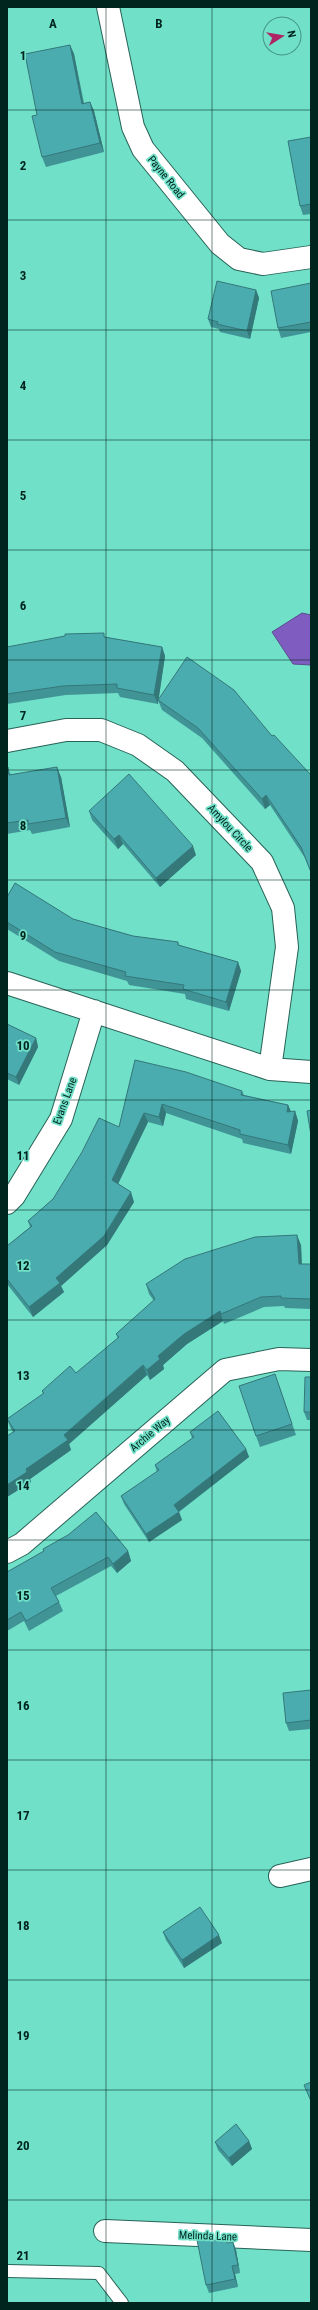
<svg xmlns="http://www.w3.org/2000/svg" width="318" height="2310" font-family="'Roboto Condensed',sans-serif">
<style>
.water{fill:#7f5cbf;stroke:#594c8f}
.lines{fill:none;stroke-linecap:round;stroke-linejoin:round}
.service-casing{stroke:#286357;stroke-width:14}
.minor-casing{stroke:#286357;stroke-width:24}
.service{stroke:#fff;stroke-width:12}
.minor{stroke:#fff;stroke-width:22}
.wall{fill:#409496}
.shaded-wall{fill:#34787a}
.building{fill:#4bacaf;stroke:#34787a}
.grid{fill:none;stroke:#00251e;stroke-width:1;stroke-opacity:0.55}
.labels{text-anchor:middle;dominant-baseline:central;stroke-width:3.5;stroke-linejoin:round;paint-order:stroke}
.street-label{font-size:11px;fill:#00251e;stroke:#71e0c8}
.grid-label{font-size:13px;text-anchor:middle;font-weight:bold;fill:#00251e;stroke:#71e0c8;stroke-width:3.5;stroke-linejoin:round;paint-order:stroke}
</style>
<rect width="100%" height="100%" fill="#71e0c8"/>
<path class="water" d="M302,613L311,615V665L293,664L272,632Z"/>
<g class="lines">
<defs>
<path id="service" d="M7,2271L99,2273L122,2303"/>
<path id="minor" d="M108,7L133,127L143,149L220,244L239,259L263,264L311,257
M7,741L66,730H101L138,745L175,771L262,862L283,908L287,947L270,1069
M7,983L270,1069L311,1072
M7,1203L14,1196L61,1119L94,1011
M7,1552L22,1544L225,1370L279,1359L311,1360
M280,1876L311,1869
M105,2231L311,2240"/>
</defs>
<use href="#service" class="service-casing"/>
<use href="#minor" class="minor-casing"/>
<use href="#service" class="service"/>
<use href="#minor" class="minor"/>
</g>
<path class="wall" d="M70,45L74,54L84,103L90,102L94,111L104,152L46,167L42,157L37,115Z
M311,137V214L303,215L300,206Z
M311,283V332L281,338L278,328Z
M256,290L259,298L250,339L220,332L219,329L211,327L208,319Z
M105,637L162,647L165,656L158,700L272,736L310,774H311V873L305,858L270,805L265,809L202,738L162,710L158,700V704L120,697L118,693L66,695L7,704V647Z
M7,767L11,775L61,777L70,827L32,834L30,830L7,834Z
M89,811L196,855L160,887L123,844L118,849L92,820Z
M7,897L73,919L133,936L178,942L179,945L238,962L241,971L229,1011L186,999L185,994L129,985L127,981L59,961L7,929Z
M7,1024L36,1038L38,1047L19,1085L7,1079Z
M135,1060L242,1091L244,1095L288,1105L291,1112L295,1111L298,1121L291,1154L243,1143L242,1139L166,1113L163,1126L148,1122L118,1184L134,1202L107,1245L61,1286L64,1292L33,1317L7,1284V1246L30,1227L28,1221L53,1199L119,1127Z
M301,1245L302,1264H311V1309L285,1308L284,1306L264,1307L224,1324L223,1321L187,1344L163,1365L164,1369L150,1380L147,1375L69,1444L71,1450L30,1479L31,1482L7,1497L13,1432L11,1429L7,1419L43,1394L42,1391L76,1373L118,1339L116,1334L154,1301L149,1294L146,1284Z
M311,1377V1420H307L304,1412Z
M279,1385L296,1435L260,1447L256,1436Z
M190,1432L246,1449L249,1457L179,1512L182,1520L149,1542L124,1504L121,1496L157,1472L155,1465L192,1438Z
M43,1549L128,1551L131,1561L117,1573L111,1566L56,1596L59,1602L63,1611L29,1631L24,1621L7,1631V1572L44,1551Z
M311,1690V1729L289,1731L286,1723Z
M163,1932L222,1943L184,1968L166,1940Z
M249,2141L252,2149L232,2166L218,2150L215,2142Z
M233,2242L236,2250L240,2273L235,2274L238,2287L209,2293L206,2285L227,2243Z"/>
<path class="shaded-wall" d="M70,45L74,54L85,113L82,104Z
M90,102L94,111L104,152L100,143Z
M256,290L259,298L250,339L247,331Z
M162,647L165,656L158,704L154,695Z
M57,767L61,777L70,827L66,818Z
M266,795L270,805L265,809L262,799Z
M119,835L123,844L118,849L114,839Z
M193,846L196,855L160,887L156,878Z
M238,962L241,971L229,1011L226,1002Z
M36,1038L38,1047L19,1085L16,1077Z
M162,1104L166,1113L163,1126L159,1117Z
M288,1105L292,1114L287,1112Z
M295,1111L298,1121L291,1154L288,1145Z
M144,1113L148,1122L115,1190L112,1180Z
M131,1192L134,1202L107,1245L61,1286L64,1292L33,1317L29,1307L56,1278Z
M297,1235L301,1245L302,1274L299,1264Z
M220,1311L223,1321L187,1344L163,1365L164,1369L150,1380L147,1370L158,1356L184,1334Z
M143,1365L147,1375L69,1444L71,1450L30,1479L31,1482L7,1497V1485L26,1469Z
M246,1449L249,1457L177,1513L174,1505Z
M179,1512L182,1520L149,1542L146,1534Z
M128,1551L131,1561L117,1573L113,1564Z
M219,1935L222,1943L184,1968L182,1960Z
M249,2141L252,2149L232,2166L229,2158Z
M233,2242L236,2250L240,2273L238,2265Z
M232,2266L235,2274L238,2287L235,2279Z"/>
<path class="building" d="M70,45L82,104L90,102L100,143L42,157L32,116L37,115L25,54Z
M311,137V204L300,206L288,141Z
M217,281L256,290L247,331L217,324L218,322L208,319Z
M311,283V322L278,328L271,291Z
M104,633V637L162,647L154,695L117,688V684L63,686L7,694V647L65,636V634Z
M187,657L234,690L272,736L274,735L310,774H311V872L301,847L266,795L262,799L198,728L158,700Z
M7,767H8L9,775L57,767L66,818L28,824V820L7,823Z
M129,774L193,846L156,878L119,835L114,839L89,811Z
M15,883L73,919L133,936L178,942V945L238,962L226,1002L183,989L184,985L125,976L126,972L55,952L7,922V897Z
M7,1024L36,1038L16,1077L7,1073Z
M135,1060L186,1072L242,1091L241,1095L288,1105L287,1112L295,1111L288,1145L240,1134V1130L162,1104L159,1117L144,1113L112,1180L131,1192L104,1236L56,1278L60,1283L29,1307L7,1279V1246L32,1226L28,1221L53,1199L82,1152L99,1118L119,1127Z
M311,1110V1135L307,1111Z
M297,1235L299,1264H311V1299L281,1298V1296L261,1297L221,1314L220,1311L184,1334L158,1356L160,1359L147,1370L143,1365L64,1435L68,1440L26,1469L27,1472L7,1485V1436L15,1431L7,1419L44,1393L42,1391L70,1366L76,1373L119,1337L116,1334L155,1299L146,1284L185,1259L255,1237Z
M275,1374L292,1424L256,1436L239,1386Z
M305,1377H311V1412H304Z
M218,1411L246,1449L174,1505L179,1512L146,1534L121,1496L159,1470L155,1465L194,1437L190,1432Z
M96,1512L128,1551L113,1564L108,1557L51,1588L59,1602L26,1621L21,1612L7,1620V1572L44,1551L43,1549L68,1535Z
M311,1690V1720L286,1723L283,1693Z
M200,1907L219,1935L182,1960L163,1932Z
M311,2082V2101L304,2085Z
M236,2124L249,2141L229,2158L215,2142Z
M197,2240L226,2241L227,2243L233,2242L238,2265L232,2266L235,2279L206,2285Z"/>
<path class="grid" d="M106,7V2303M212,7V2303M7,110H311M7,220H311M7,330H311M7,440H311M7,550H311M7,660H311M7,770H311M7,880H311M7,990H311M7,1100H311M7,1210H311M7,1320H311M7,1430H311M7,1540H311M7,1650H311M7,1760H311M7,1870H311M7,1980H311M7,2090H311M7,2200H311"/>
<g class="labels">
<g class="street-label">
<text transform="translate(166 177) rotate(51)">Payne Road</text>
<text transform="translate(230 828) rotate(47)">Amylou Circle</text>
<text transform="translate(65 1101) rotate(-70)">Evans Lane</text>
<text transform="translate(150 1434) rotate(-40)">Archie Way</text>
<text transform="translate(208 2236) rotate(2)">Melinda Lane</text>
</g>
</g>
<g class="grid-label">
<text x="53" y="28">A</text>
<text x="159" y="28">B</text>
<text x="23" y="60">1</text>
<text x="23" y="170">2</text>
<text x="23" y="280">3</text>
<text x="23" y="390">4</text>
<text x="23" y="500">5</text>
<text x="23" y="610">6</text>
<text x="23" y="720">7</text>
<text x="23" y="830">8</text>
<text x="23" y="940">9</text>
<text x="23" y="1050">10</text>
<text x="23" y="1160">11</text>
<text x="23" y="1270">12</text>
<text x="23" y="1380">13</text>
<text x="23" y="1490">14</text>
<text x="23" y="1600">15</text>
<text x="23" y="1710">16</text>
<text x="23" y="1820">17</text>
<text x="23" y="1930">18</text>
<text x="23" y="2040">19</text>
<text x="23" y="2150">20</text>
<text x="23" y="2260">21</text>
</g>
<rect width="318" height="2310" fill="none" stroke="#00251e" stroke-width="16"/>
<g transform="translate(282 36) rotate(78)"><circle r="19" fill="#71e0c8" stroke="#449584"/>
<path d="M0-3L7 15L0 10L-7 15Z" fill="#ae2465"/>
<text y="-6" font-size="11" font-weight="bold" text-anchor="middle" fill="#00251e">N</text>
</g>
</svg>
